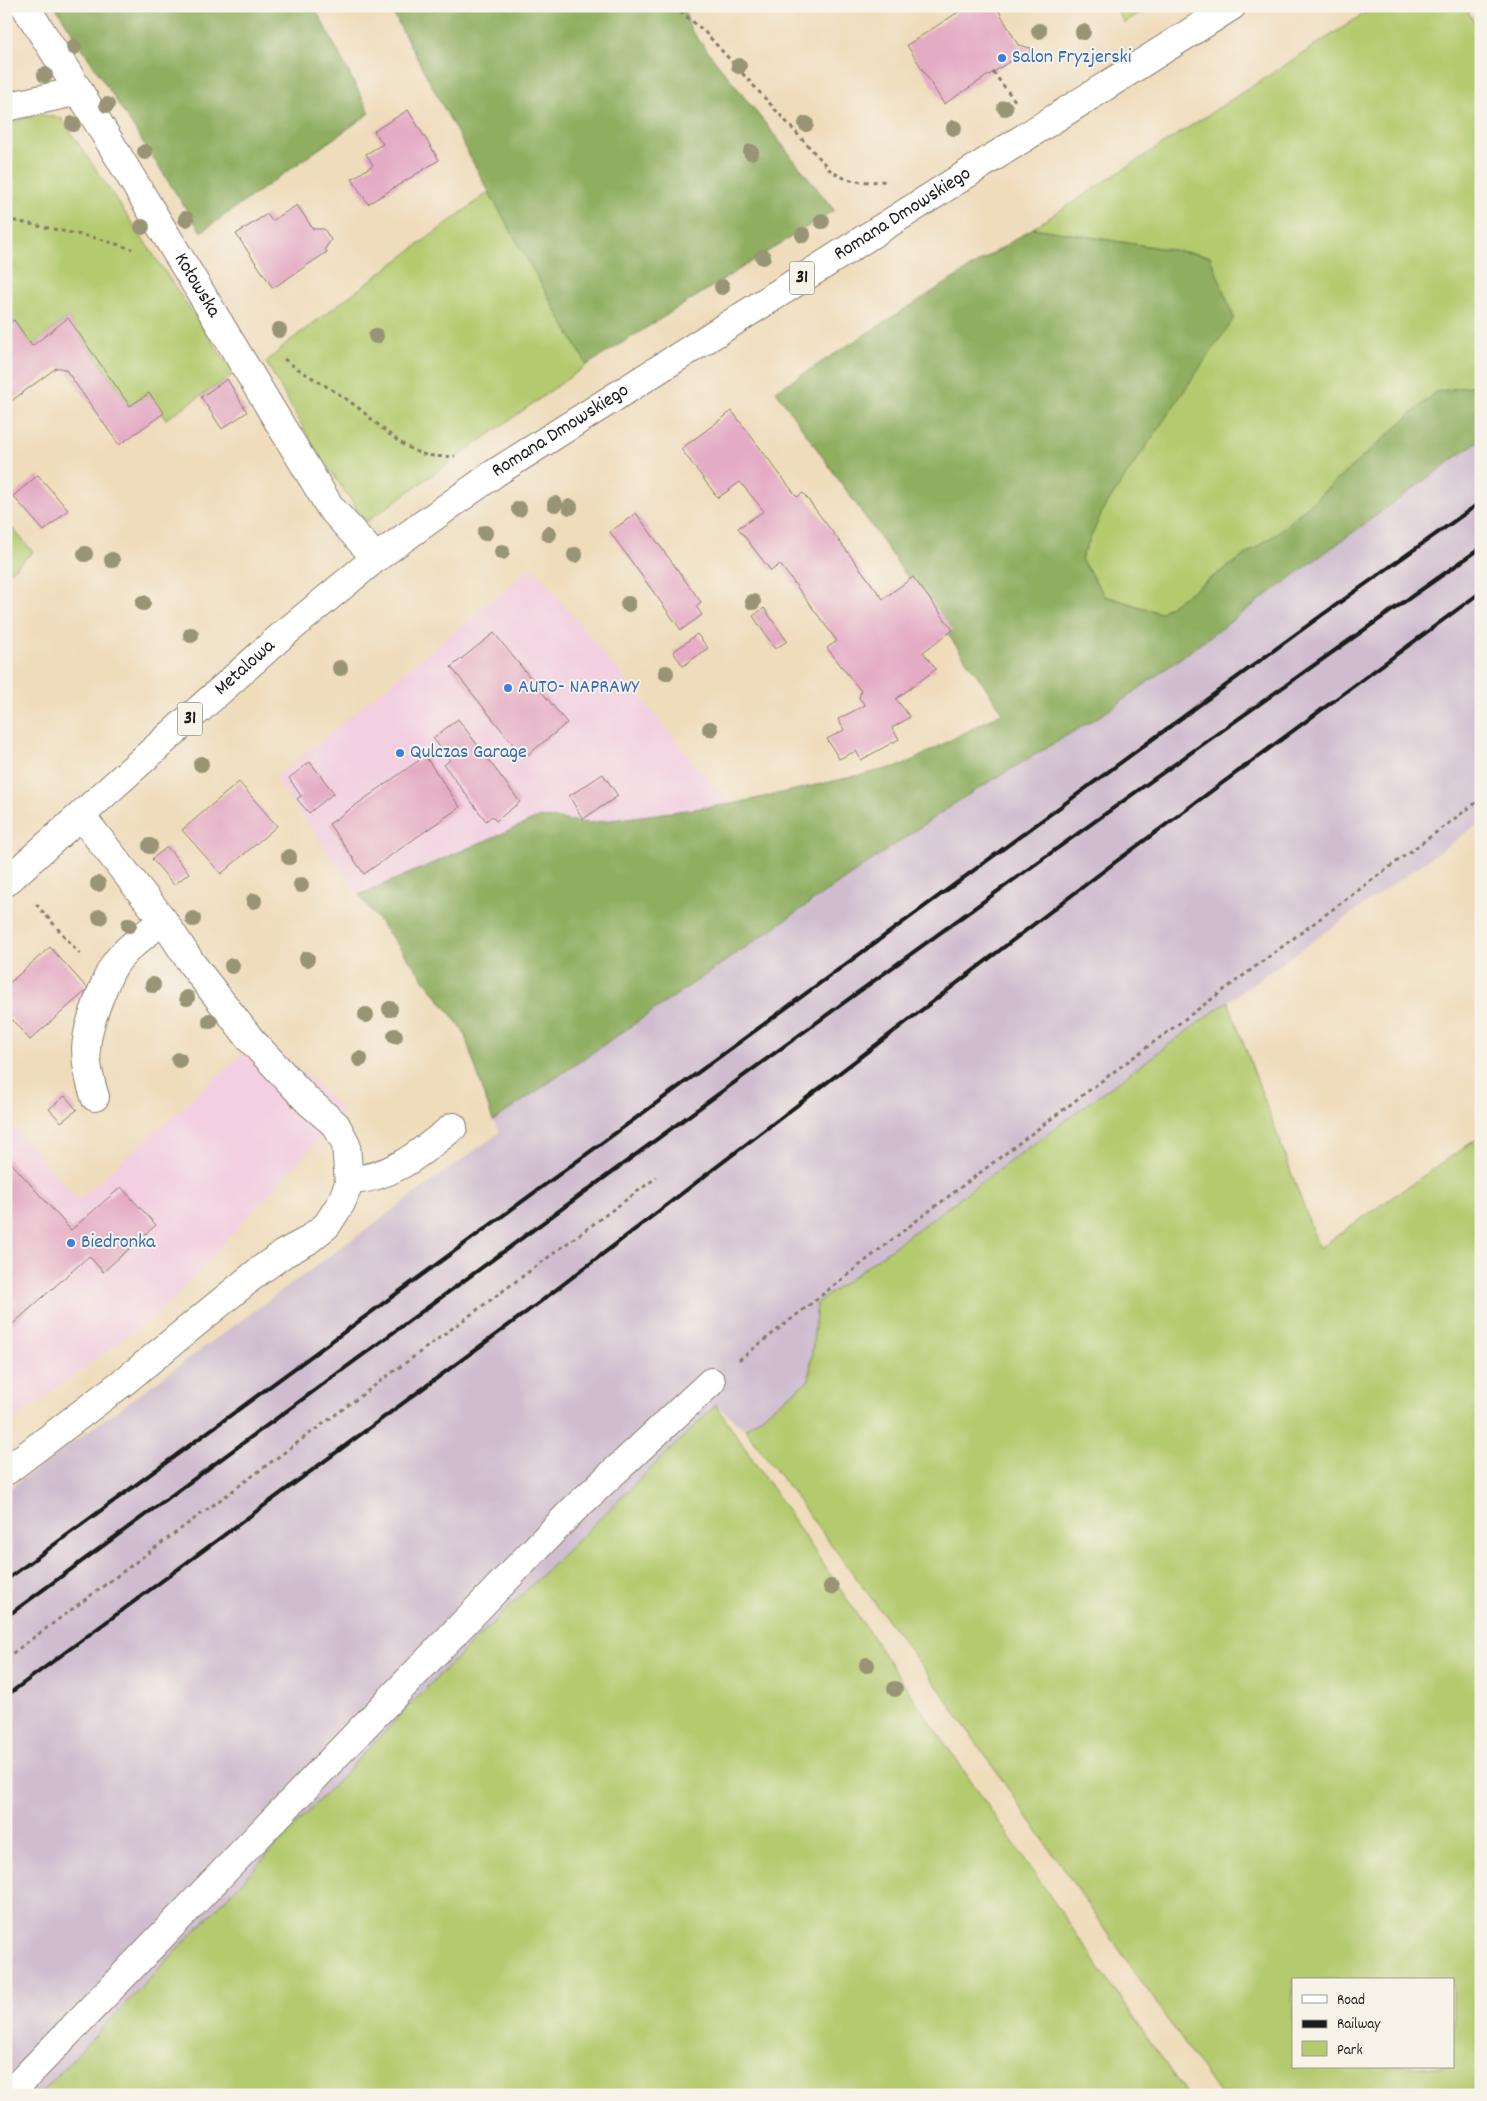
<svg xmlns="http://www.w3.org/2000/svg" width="1487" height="2101" font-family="Dekko,sans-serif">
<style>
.built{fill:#f2cfe1}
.industrial{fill:#cfbdcf}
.green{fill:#b4ca6e;stroke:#687345;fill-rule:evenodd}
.forest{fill:#8fae61;stroke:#56653e}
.building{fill:#e4abc5}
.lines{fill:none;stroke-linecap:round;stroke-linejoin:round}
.minor-casing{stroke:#867c6c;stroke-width:30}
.major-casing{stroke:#867c6c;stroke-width:30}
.path{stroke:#867c6c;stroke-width:3;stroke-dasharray:4 4;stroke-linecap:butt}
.minor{stroke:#fff;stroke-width:28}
.major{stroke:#fff;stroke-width:28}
.rail{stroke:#1c1c1c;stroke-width:4}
.tree{fill:#989474}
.shop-dot{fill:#3f7fe0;stroke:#f7f3e8;stroke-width:2}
.labels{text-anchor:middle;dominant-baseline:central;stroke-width:4;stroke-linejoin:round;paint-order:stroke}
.shield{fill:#f7f3e8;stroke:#5e5c59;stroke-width:1}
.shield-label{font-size:19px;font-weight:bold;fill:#1c1c1c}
.shop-label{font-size:20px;fill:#366cbe;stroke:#f7f3e8;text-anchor:start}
.street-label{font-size:20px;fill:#1c1c1c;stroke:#f7f3e8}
</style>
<rect width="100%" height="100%" fill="#f7f3e8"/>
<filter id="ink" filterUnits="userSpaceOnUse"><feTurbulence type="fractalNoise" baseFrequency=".02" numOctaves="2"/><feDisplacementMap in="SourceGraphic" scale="10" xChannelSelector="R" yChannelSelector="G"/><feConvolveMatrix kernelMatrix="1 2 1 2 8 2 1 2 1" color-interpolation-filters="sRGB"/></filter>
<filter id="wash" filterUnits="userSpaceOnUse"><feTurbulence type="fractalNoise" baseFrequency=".0096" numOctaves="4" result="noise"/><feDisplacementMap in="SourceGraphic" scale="20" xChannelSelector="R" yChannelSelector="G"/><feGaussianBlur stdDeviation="1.12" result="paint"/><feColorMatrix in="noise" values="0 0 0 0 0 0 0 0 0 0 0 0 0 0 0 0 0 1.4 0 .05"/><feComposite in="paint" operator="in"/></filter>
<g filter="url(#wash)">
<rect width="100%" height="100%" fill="#efdcbb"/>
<path class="built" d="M532,567L728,804L590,823L540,817L359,895L275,778Z
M262,1036L345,1111L161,1311L6,1425V1119L78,1200Z"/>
<path class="industrial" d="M1481,439V822L1228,1001L817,1303L809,1380L745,1429L716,1405L427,1687L39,2095H6V1491L500,1132L493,1121L961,799L1108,711Z"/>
<path class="green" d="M1115,6H1150L1124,23Z
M1376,6H1464L1481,32V384L1436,392L1276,534L1160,613L1105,596L1081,559L1210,256L1033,228Z
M38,114L61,118L234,374L166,419L149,393L130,406L68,318L32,346L14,320L6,326V125Z
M489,192L587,365L366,522L316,450L266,362L292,339Z
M6,521L33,552L6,575Z
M1228,1001L1319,1248L1481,1136V2095H1220L937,1686L745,1429L809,1380L817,1303ZM1293,1980H1453V2067H1293Z
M716,1405L902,1681L1187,2095H39L427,1687Z"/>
<path class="forest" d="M55,6H314L370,113L201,232Z
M389,6H683L691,30L834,210L587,365L489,192Z
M1033,228L1210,256L1234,318L1104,508L1081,559L1105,596L1160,613L1276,534L1436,392L1481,384V439L1108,711L961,799L493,1121L463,1030L359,895L540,817L590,823L737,803L904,765L1003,712L776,391Z"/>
<g id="blocks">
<path class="building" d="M962,6H996L1018,45L1031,48L1028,61L1015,58L944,104L907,45L963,9Z
M408,110L439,160L368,204L352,179L373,165L366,154L383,144L374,131Z
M297,205L313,229H324L331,240L325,249L327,252L273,288L236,234L267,214L272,221Z
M68,318L130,406L149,393L164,413L119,445L66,370L61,368H56L6,405V326L14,320L32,346Z
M227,379L247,412L222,429L201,397Z
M732,411L797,497L803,493L883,599L913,577L953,630L923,652L936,669L896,699L910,717L892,728L899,739L861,760L856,751L839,759L827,739L844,730L838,719L865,705L859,698L861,691L827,648L837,641L780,564L771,571L738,528L764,511L740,482L718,498L681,449Z
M38,475L68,510L44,531L13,496Z
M636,513L701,602L696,606L702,615L681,630L610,532Z
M764,608L787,641L775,649L753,616Z
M494,633L567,723L524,758L451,667Z
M697,634L708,648L683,666L673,652Z
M458,719L520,802L496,821L492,816L486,821L444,765L450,760L433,738Z
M425,756L460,807L364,874L329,824Z
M310,762L334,793L309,813L297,799L301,796L289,778Z
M603,774L618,796L583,819L569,796Z
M239,782L277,826L221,874L182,830Z
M167,847L189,873L174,885L152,859Z
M50,947L88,989L30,1040L6,1013V986Z
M65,1096L77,1110L61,1122L49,1109Z
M6,1157L71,1230L121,1187L156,1225L103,1272L89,1256L6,1330Z"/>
</g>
</g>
<g filter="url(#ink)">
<use href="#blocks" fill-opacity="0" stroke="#867c6c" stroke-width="1"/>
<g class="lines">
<defs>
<g id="minor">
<path id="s1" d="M25,6L79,91L330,507L376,558"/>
<path d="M6,107L79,91"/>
<path d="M95,1097C81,1054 84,1037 100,996C105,984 109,971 117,961C129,945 148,933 163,920"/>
<path d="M349,1180C391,1179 421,1152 453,1127"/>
<path d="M6,1471L126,1380L259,1271L283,1254L307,1241L327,1225L341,1203L349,1184L346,1144L336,1125L308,1101L251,1040L192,964L163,920L81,816"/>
<path d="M8,2095L572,1511L711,1382"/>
</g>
<g id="major">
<path id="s2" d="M6,882L279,638L376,558L495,473L1232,6"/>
</g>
</defs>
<use href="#minor" class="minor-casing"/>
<use href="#major" class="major-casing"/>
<path class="path" d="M674,6L704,31L830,170C849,184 864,182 888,181
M993,72L1016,102
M6,219L100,239L132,249
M284,359C305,375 328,386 349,401C372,417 391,440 417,452C428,457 443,457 455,456
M36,904L80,954
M739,1360L916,1221L1092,1088L1481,799
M6,1658L657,1177"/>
<use href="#minor" class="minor"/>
<use href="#major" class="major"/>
<path class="rail" d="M6,1580L1322,615L1481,502
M6,1617C496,1258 983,895 1481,548
M6,1696L540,1302L1114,863L1481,592"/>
</g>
<g class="tree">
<circle cx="1039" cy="31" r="8"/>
<circle cx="1083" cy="32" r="8"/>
<circle cx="74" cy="47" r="8"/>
<circle cx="739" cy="66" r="8"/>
<circle cx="45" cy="75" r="8"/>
<circle cx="107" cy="105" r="8"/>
<circle cx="1005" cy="108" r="8"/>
<circle cx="73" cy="124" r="8"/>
<circle cx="806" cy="124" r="8"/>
<circle cx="954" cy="128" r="8"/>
<circle cx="145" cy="152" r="8"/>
<circle cx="751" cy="152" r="8"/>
<circle cx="186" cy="219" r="8"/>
<circle cx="822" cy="221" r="8"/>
<circle cx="142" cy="227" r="8"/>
<circle cx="803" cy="235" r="8"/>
<circle cx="763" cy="257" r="8"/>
<circle cx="722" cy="287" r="8"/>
<circle cx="279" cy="330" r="8"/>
<circle cx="376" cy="336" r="8"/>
<circle cx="555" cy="504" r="8"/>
<circle cx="570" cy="507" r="8"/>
<circle cx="519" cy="509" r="8"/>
<circle cx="485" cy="533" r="8"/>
<circle cx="549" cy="534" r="8"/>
<circle cx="502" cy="552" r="8"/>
<circle cx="85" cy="554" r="8"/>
<circle cx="575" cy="555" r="8"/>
<circle cx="112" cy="560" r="8"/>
<circle cx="753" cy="602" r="8"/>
<circle cx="143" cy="603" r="8"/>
<circle cx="628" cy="604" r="8"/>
<circle cx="191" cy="635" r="8"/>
<circle cx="340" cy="668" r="8"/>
<circle cx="666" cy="673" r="8"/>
<circle cx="710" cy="729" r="8"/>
<circle cx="201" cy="764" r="8"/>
<circle cx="150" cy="846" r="8"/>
<circle cx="289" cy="857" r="8"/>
<circle cx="98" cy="884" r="8"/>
<circle cx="301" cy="885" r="8"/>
<circle cx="254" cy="901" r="8"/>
<circle cx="100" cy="917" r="8"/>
<circle cx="193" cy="919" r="8"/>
<circle cx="129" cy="925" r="8"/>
<circle cx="307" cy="959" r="8"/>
<circle cx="232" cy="966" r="8"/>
<circle cx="153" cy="985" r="8"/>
<circle cx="187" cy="998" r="8"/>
<circle cx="390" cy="1009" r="8"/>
<circle cx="366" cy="1015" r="8"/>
<circle cx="210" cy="1021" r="8"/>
<circle cx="395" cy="1036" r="8"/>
<circle cx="360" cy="1059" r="8"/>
<circle cx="179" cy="1060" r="8"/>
<circle cx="831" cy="1587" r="8"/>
<circle cx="867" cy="1665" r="8"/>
<circle cx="895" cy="1689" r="8"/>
</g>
</g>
<g class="shop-dot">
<circle cx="1002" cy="58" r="5"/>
<circle cx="508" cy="688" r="5"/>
<circle cx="400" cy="753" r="5"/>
<circle cx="71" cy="1243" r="5"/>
</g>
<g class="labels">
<g class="shield">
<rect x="789.5" y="261.5" width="25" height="33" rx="4"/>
<rect x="177.5" y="702.5" width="25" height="33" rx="4"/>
</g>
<g class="shield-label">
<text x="802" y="278">31</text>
<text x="190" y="719">31</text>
</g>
<g class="shop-label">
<text x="1012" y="58">Salon Fryzjerski</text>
<text x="518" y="688">AUTO- NAPRAWY</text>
<text x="410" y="753">Qulczas Garage</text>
<text x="81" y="1243">Biedronka</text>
</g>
<g class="street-label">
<text stroke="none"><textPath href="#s2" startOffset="1121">Romana Dmowskiego</textPath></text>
<text stroke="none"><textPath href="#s1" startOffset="328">Kołowska</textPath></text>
<text stroke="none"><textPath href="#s2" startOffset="716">Romana Dmowskiego</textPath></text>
<text stroke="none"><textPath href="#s2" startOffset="321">Metalowa</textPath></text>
</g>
</g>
<rect width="1487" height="2101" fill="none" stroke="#f7f3e8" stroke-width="25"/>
<rect x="1292" y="1978" width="162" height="90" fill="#f7f3e8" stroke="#9f9d96"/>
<rect x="1302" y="1995" width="25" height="8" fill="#ffffff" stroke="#9f9d96"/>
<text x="1337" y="2004" font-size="15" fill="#1c1c1c">Road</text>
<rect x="1302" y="2020" width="25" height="8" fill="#1c1c1c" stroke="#9f9d96"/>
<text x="1337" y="2028" font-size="15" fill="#1c1c1c">Railway</text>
<rect x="1302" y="2041" width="25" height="15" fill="#b4ca6e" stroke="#9f9d96"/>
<text x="1337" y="2054" font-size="15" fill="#1c1c1c">Park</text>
</svg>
